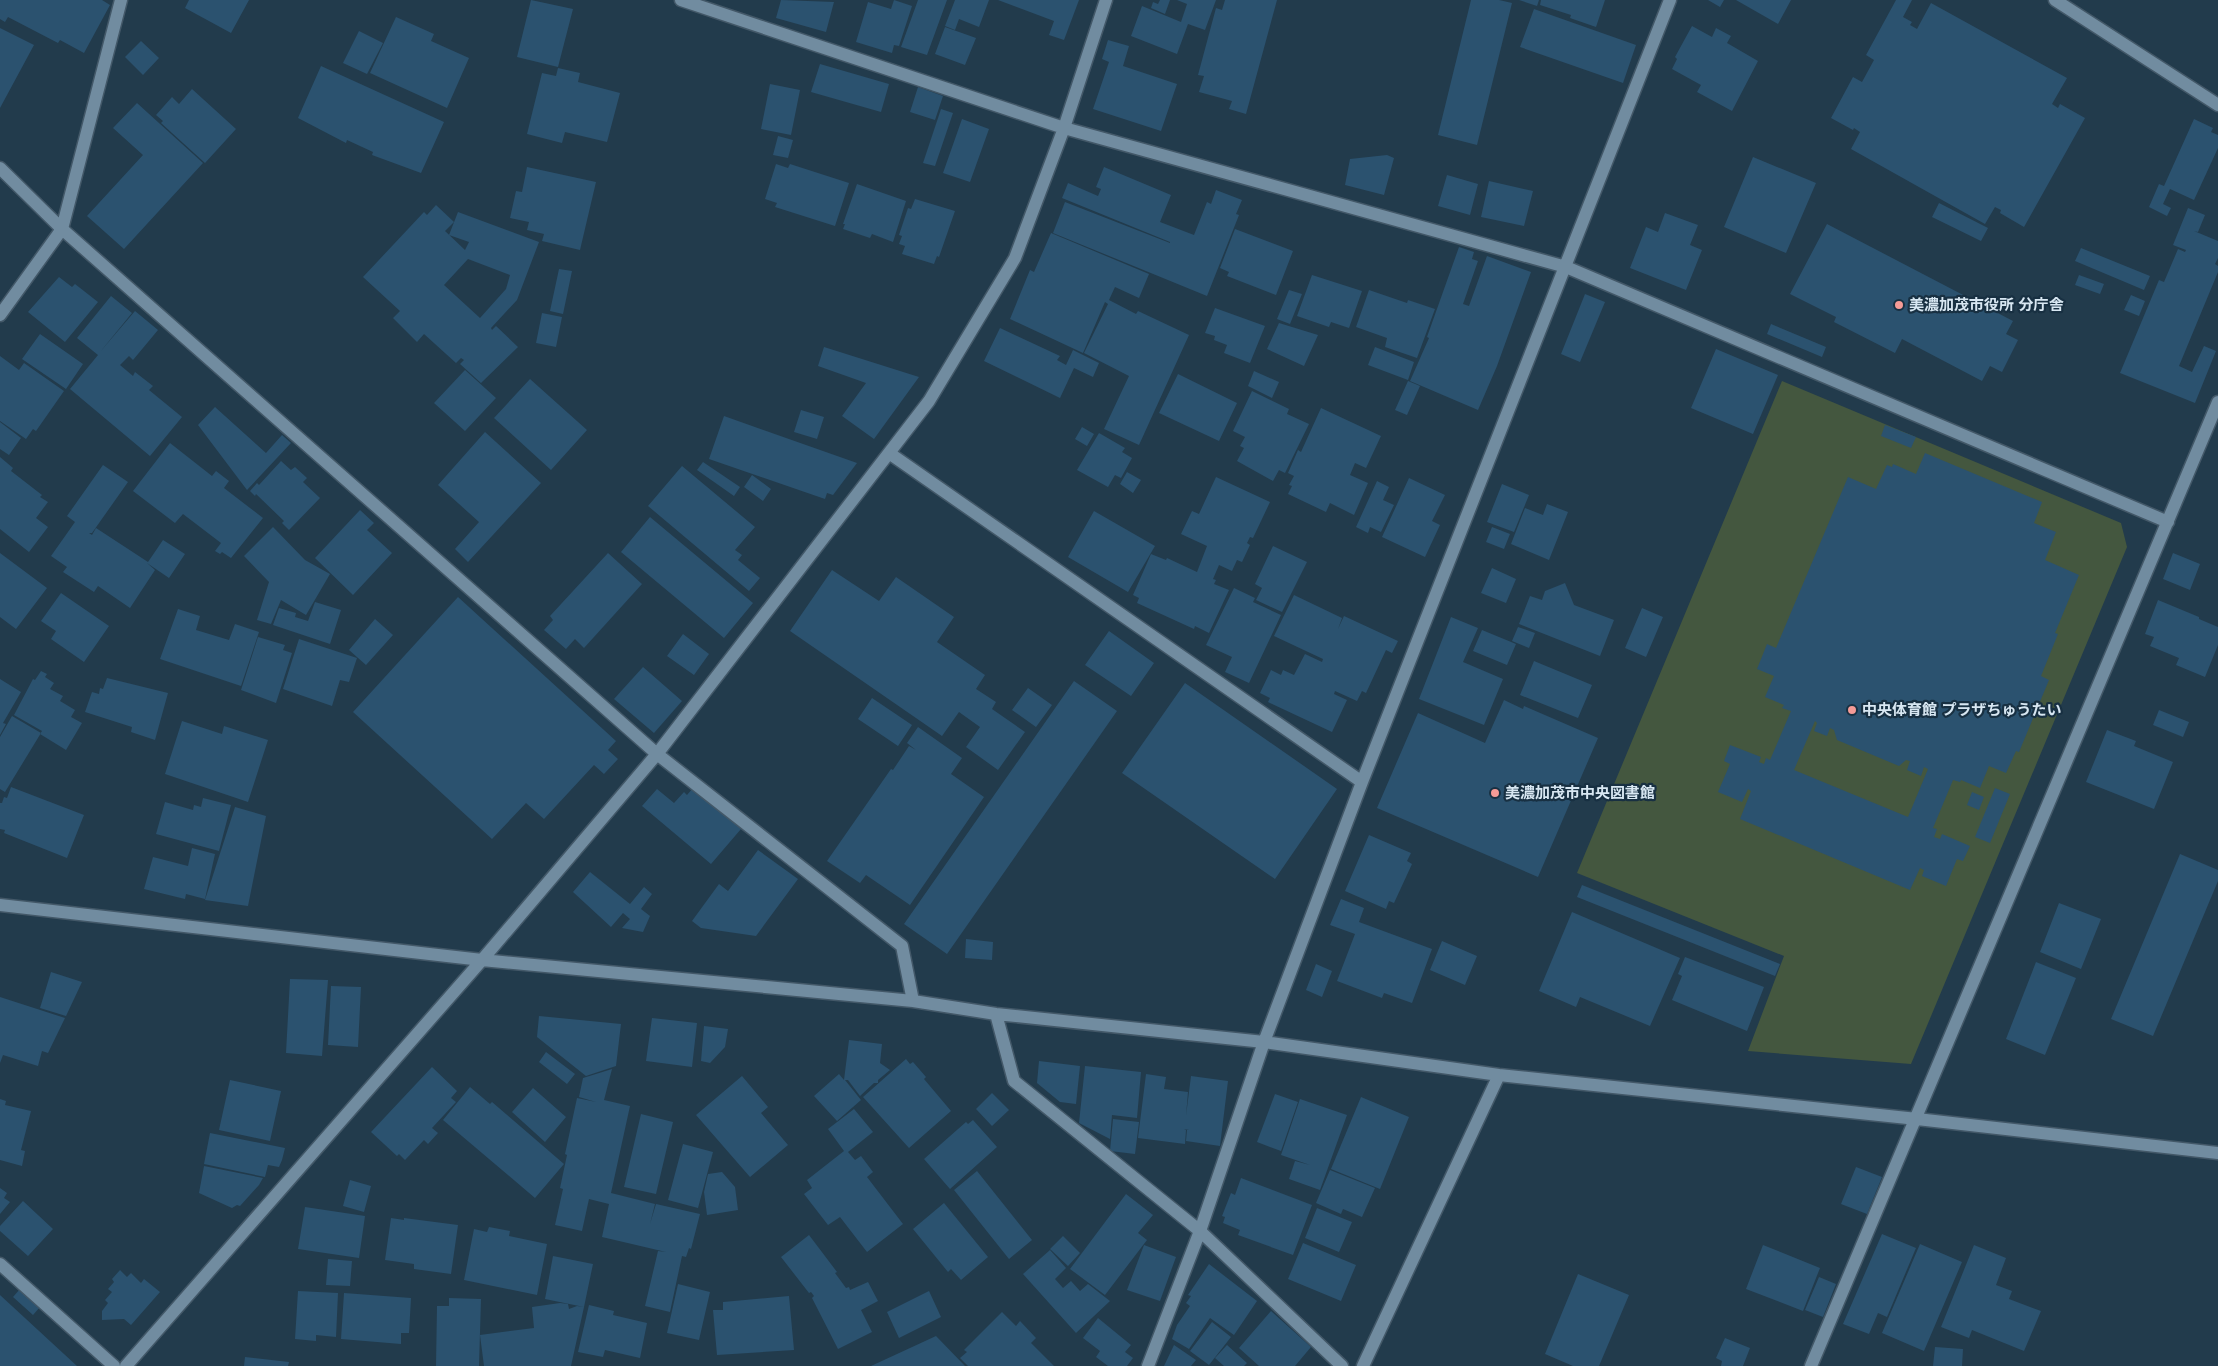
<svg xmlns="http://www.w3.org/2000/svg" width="2218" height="1366" font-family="Jost,'Noto Sans JP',sans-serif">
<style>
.green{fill:#44573f}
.building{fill:#2b526f;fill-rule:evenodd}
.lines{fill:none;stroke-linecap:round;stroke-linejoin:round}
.minor-casing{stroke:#435868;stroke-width:15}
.minor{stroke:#718ca0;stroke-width:12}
.poi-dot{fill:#f59b97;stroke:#183042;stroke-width:2}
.labels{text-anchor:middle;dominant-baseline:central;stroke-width:4.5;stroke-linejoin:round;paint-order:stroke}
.poi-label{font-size:15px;font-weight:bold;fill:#d8e7f2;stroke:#183042;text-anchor:start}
</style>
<rect width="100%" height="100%" fill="#223b4c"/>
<path class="green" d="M1782,381L2121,523L2127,547L1911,1064L1748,1051L1784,956L1577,873Z"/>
<path class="building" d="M0,0H102L110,5L84,53L60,40L58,43L8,17L5,22L0,19Z
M189,0H249L231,33L185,8Z
M531,0L573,9L558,67L517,57Z
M781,0L834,2L826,32L776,18Z
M894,0L912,6L899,46L894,45L892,53L856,42L868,2L891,9Z
M918,0H947L927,55L901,47Z
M955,0H989L979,27L959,19L955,30L945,26Z
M998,0H1079L1064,40L1049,35L1054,21Z
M1160,0H1170L1165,14L1151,8L1153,2L1158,4Z
M1177,0H1216L1205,30L1188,24L1177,54L1131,36L1142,6L1181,22L1187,4Z
M1225,0H1277L1246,114L1229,109L1232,101L1199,92L1204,76L1198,75L1216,8L1222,10Z
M1471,0H1499L1512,3L1477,145L1438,135Z
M1519,0H1539L1537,6Z
M1541,0H1605L1596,27L1570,18L1571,15L1540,5Z
M1708,0H1724L1720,7Z
M1736,0H1791L1778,24Z
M1896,0H1912L1903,17L1912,22L1910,25L1917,29L1931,3L2067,78L2052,104L2058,108L2060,104L2085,118L2024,227L2000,213L2001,210L1995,207L1985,224L1851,149L1860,132L1854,128L1853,130L1831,118L1853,77L1862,82L1874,60L1866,55Z
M1534,9L1636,45L1623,83L1520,47Z
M396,17L434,34L431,41L469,58L447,108L370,73Z
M1692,26L1712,37L1716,28L1731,36L1727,43L1758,61L1732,111L1697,92L1701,85L1672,69L1677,59L1675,57Z
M945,27L976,38L965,65L935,54Z
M0,28L34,45L0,108Z
M359,31L383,43L367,74L343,63Z
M1108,40L1129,46L1123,66L1177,84L1161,131L1093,109L1109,62L1102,59Z
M141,41L159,58L143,75L125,57Z
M820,64L889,84L881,112L811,92Z
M321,66L444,122L421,173L372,155L373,152L347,140L346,143L298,118Z
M558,68L580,73L578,82L620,93L607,142L565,132L562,143L527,134L542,73L556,76Z
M770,84L800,90L791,135L761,129Z
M918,87L943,96L935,120L910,112Z
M192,89L236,129L205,163L161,123L163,121L156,115L172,97L179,104Z
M137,103L203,163L124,249L87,216L143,155L113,128Z
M941,109L953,113L935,166L923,163Z
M962,119L989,129L970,182L943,173Z
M2194,119L2213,128L2211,132L2218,135V148L2194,200L2170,189L2163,204L2171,208L2167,216L2149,207L2159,184L2164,186Z
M778,136L793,140L788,158L773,155Z
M1387,155L1394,158L1384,195L1345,185L1350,159Z
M1753,157L1816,183L1786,253L1724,227Z
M776,164L788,168L790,164L849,183L835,226L775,207L777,203L765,199Z
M527,167L596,182L580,250L542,241L544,234L527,230L529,222L510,218L516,191L522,192Z
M1104,167L1171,195L1160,222L1194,235L1207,202L1211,204L1216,190L1242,200L1236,214L1239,215L1207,296L1053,233L1065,202L1170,243V242L1062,198L1068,183L1098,196L1101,189L1096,187Z
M1447,175L1478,184L1470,215L1438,206Z
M1489,181L1533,191L1524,226L1481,217Z
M857,184L906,201L893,242L872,234L870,238L843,229L845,224H843Z
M915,199L955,211L939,257L937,256L934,264L902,254L905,246L899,244L902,236L899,235L908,208L911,209Z
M1939,203L1988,228L1981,241L1932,217Z
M436,205L454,222L445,231L465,250L469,242L449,235L458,212L539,242L517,300L491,328L492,330L496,326L518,347L481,383L460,364L464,360L461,358L456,363L424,334L417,342L393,318L400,311L363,277L424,212L427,215ZM468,259L510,275L506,289L480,318L444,285Z
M2188,208L2205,215L2198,232L2194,231L2218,241V258L2215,264L2218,266V272L2179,366L2192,372L2204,346L2216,351L2195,403L2120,373L2159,280L2164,282L2178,249L2185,252L2186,250L2173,245Z
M1665,213L1698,225L1690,245L1702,250L1686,290L1630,268L1646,227L1658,232Z
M1827,224L2013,321L2006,334L2018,340L2002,372L1990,366L1982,381L1902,339L1895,353L1834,322L1836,317L1790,294Z
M1235,229L1293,251L1276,295L1227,276L1229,272L1220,268Z
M1051,233L1149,274L1139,298L1115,287L1109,300L1136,314L1138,311L1189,335L1139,445L1104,429L1129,376L1084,353L1108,304L1105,302L1083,353L1010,319L1030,270L1034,272Z
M1459,247L1474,252L1472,259L1478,261L1463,304L1469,306L1487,256L1531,272L1497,366L1478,410L1410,381L1429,338L1427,337Z
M2081,248L2150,276L2144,290L2075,261Z
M559,269L572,271L563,314L550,311Z
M1312,275L1362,291L1349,328L1331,322L1329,327L1297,316Z
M2079,275L2104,284L2100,294L2075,285Z
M59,277L72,287L75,284L98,302L65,342L28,312Z
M1289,290L1302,294L1290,324L1277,319Z
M1369,290L1407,303L1408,300L1435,309L1417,358L1385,347L1387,338L1356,327Z
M1585,294L1605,302L1580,362L1561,354Z
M2131,295L2145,301L2139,316L2124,310Z
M111,296L132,313L100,352L135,311L158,330L133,360L129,356L120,365L133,376L135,372L153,386L149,390L182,417L150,456L70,389L98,355L77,338Z
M1215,308L1265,326L1250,363L1224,353L1227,345L1214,340L1215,336L1205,333Z
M542,313L562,317L556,347L536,343Z
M1279,323L1318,335L1304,366L1267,349Z
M1771,324L1826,347L1822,357L1767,334Z
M1000,328L1060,356L1057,360L1066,365L1073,350L1099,363L1093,377L1074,368L1060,398L984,361Z
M40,334L83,364L66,389L22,359Z
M824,347L919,377L874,439L842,416L866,383L818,366Z
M1375,347L1414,362L1408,380L1368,365Z
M1716,349L1778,375L1753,434L1691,408Z
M0,356L19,370L24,363L64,391L36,431L33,429L26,439L0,421Z
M465,370L496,398L465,431L434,403Z
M1254,371L1279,382L1272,398L1248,386Z
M1178,374L1237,403L1219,441L1159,413Z
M530,379L587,430L551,470L494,418Z
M1408,381L1420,386L1407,415L1395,410Z
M1252,391L1289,409L1287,414L1309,424L1285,473L1279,470L1273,481L1237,461L1244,448L1240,446L1245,437L1233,431Z
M215,407L266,453L282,435L291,443L247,490L198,425Z
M1321,408L1381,436L1366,468L1355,463L1350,475L1368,483L1354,515L1330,503L1326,512L1288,494L1292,486L1289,485L1294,476L1288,473L1298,450L1301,452Z
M801,410L824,417L817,439L794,432Z
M724,416L857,463L833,495L827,493L825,499L709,459Z
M0,422L21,438L9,455L0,449Z
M1885,425L1916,437L1911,448L1881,436Z
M1082,427L1094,434L1087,446L1075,439Z
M485,432L541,483L468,562L455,549L479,522L438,485Z
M1099,433L1125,448L1122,452L1132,458L1121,478L1115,475L1108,487L1077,470Z
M170,443L212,476L216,471L229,481L224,488L263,518L231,558L222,552L220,554L215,551L221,543L183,514L175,523L133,491Z
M1925,453L2042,502L2034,523L2056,532L2045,560L2079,575L2055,633L2058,634L2041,676L2049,680L2019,752L2016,751L2006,773L1989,766L1980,788L1961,780L1960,782L1953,780L1933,828L1937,829L1934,837L1940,839L1942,834L1970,846L1963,861L1957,859L1946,886L1922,876L1924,870L1920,868L1910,890L1740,819L1751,791L1748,789L1742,802L1718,792L1730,764L1724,761L1730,745L1761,757L1759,762L1764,764L1766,758L1770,760L1791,711L1782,708L1784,705L1765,697L1774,676L1757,669L1767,644L1776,648L1848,477L1876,489L1887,465L1892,467L1893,464L1916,474ZM1815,721L1817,723L1814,731L1827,736L1830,728L1834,730L1837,740L1899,766L1906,760L1910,761L1907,770L1921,776L1924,767L1928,769L1908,817L1794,770Z
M0,457L13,468L11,471L42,495L40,497L48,502L36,518L48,527L29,552L0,529Z
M281,461L291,470L295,467L307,478L303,482L320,498L289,530L282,523L284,521L256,494L255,496L250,491L257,483L259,485Z
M703,462L740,487L734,496L697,470Z
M103,465L128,482L92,533H89L92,535L96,528L148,562L163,540L185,554L169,578L147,563L155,570L130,608L98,586L94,592L63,572L67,567L51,556L75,522L67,516Z
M682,466L755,527L735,550L742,555L738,560L760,578L749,591L648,506Z
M1127,472L1141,480L1133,493L1120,484Z
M752,475L771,489L763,501L744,487Z
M1216,477L1270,502L1253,538L1250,537L1247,543L1250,545L1242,562L1237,560L1232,571L1219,565L1213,579L1216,580L1214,584L1229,590L1209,633L1195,626L1194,629L1137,603L1139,598L1133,595L1151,554L1166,560L1167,558L1197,572L1207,546L1181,534L1192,511L1199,514Z
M1409,478L1445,495L1432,521L1440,525L1425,557L1382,537Z
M1377,481L1389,487L1383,500L1394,505L1381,532L1370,527L1368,533L1356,527Z
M1502,484L1529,495L1514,532L1487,522Z
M1547,504L1568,512L1549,560L1511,544L1525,508L1543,515Z
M360,510L374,523L367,530L392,553L353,595L315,558Z
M1094,511L1155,546L1128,592L1068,557Z
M650,517L753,603L724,638L621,552Z
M273,527L305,560L330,574L306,615L281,600L271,624L257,620L269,582L244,556Z
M1492,527L1510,534L1504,549L1486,542Z
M1273,546L1307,562L1282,612L1256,600L1262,588L1255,584Z
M0,553L47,588L16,629L0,617Z
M608,553L642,584L584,648L575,639L566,649L544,630L553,620L550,616Z
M2173,553L2200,564L2190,590L2163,579Z
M1492,568L1516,579L1506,603L1481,593Z
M832,570L879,601L896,577L954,617L937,642L985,675L976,689L996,702L992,709L1025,732L998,770L966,747L980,727L959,712L942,736L790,631Z
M1565,583L1574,605L1614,620L1600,656L1519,624L1530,596L1542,600L1545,591Z
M1234,588L1255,598L1253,602L1281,615L1249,683L1225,672L1232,657L1206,645Z
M61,593L109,626L84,662L51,639L56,631L41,621Z
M1294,595L1342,618L1338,629L1344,616L1398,641L1392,653L1386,650L1366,693L1362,691L1357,701L1335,691L1334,694L1347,700L1332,732L1268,702L1270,698L1260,693L1271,670L1281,675L1283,670L1294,675L1305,654L1322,662L1323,659L1274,636Z
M458,597L616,741L608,750L618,759L604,774L594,765L544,819L526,803L492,839L353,712Z
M2158,600L2199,617V619L2218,627V645L2205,677L2176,665L2179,658L2150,646L2154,637L2145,634Z
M315,602L341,610L330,644L273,625L279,608L296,613L295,617L308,621Z
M1642,608L1663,617L1646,657L1625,648Z
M178,609L200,616L196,630L229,640L235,624L259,632L241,686L160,659Z
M1451,617L1478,628L1463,662L1503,679L1484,725L1419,699Z
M375,619L393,635L366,665L349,650Z
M1518,627L1535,633L1529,648L1512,641Z
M1482,630L1516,644L1507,665L1473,651Z
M1109,631L1154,663L1131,696L1085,665Z
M683,634L709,654L694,675L667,656Z
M258,637L285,645L283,650L292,653L276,703L241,690Z
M299,639L357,658L349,682L340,680L332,706L283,689Z
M1534,661L1592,685L1578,718L1520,695Z
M643,667L682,701L654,733L614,699Z
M41,671L47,674L45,677L54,683L50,689L63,696L60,701L75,710L71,717L82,723L66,750L40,734L42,731L14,715L33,679L35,680Z
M107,678L168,693L155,740L131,732L132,727L85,712L92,692L99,694L100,688L103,689Z
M0,679L21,692L3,723L6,724L0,735Z
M1074,681L1117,711L947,954L904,924Z
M1185,683L1337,789L1275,879L1122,773Z
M1028,688L1052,705L1036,727L1012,710Z
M872,698L912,725L898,746L858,719Z
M1504,700L1523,709L1524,706L1598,738L1538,877L1377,808L1418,713L1485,743Z
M2159,710L2189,722L2183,737L2153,725Z
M12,716L41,733L5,792L0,789V737Z
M182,721L222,734L224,726L268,740L248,802L165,774Z
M918,727L962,758L951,774L984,797L910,905L866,875L860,883L827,861L891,769L893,770L909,746L916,750L907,743Z
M2107,730L2136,741L2134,746L2173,762L2154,809L2086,782Z
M11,787L84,815L67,858L4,833L5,830L0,829V803H2L4,797L7,798Z
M693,788L741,829L711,864L642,806L657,789L674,803L684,792L687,795Z
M1995,788L2010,794L1990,843L1975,837Z
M1972,792L1984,797L1979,810L1967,805Z
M203,798L231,805L219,851L156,834L165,802L193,810L194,805L201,807Z
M235,807L266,816L248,906L205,900Z
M1369,835L1411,853L1407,861L1412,864L1394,903L1389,901L1386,909L1345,891Z
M192,848L215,854L205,899L186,894L185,899L144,889L153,857L188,866Z
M758,850L798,879L756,936L701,928L692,921L719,884L728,891Z
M2180,854L2218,870V881L2153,1036L2111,1019Z
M590,872L630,904L644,887L652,894L641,909L650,916L643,932L622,928L630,919L623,913L611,927L573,892Z
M1582,885L1780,964L1775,976L1577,897Z
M1341,899L1364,908L1359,922L1432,949L1412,1003L1384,993L1382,998L1337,981L1355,934L1330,925Z
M2059,903L2101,919L2081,969L2040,952Z
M1572,912L1680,958L1650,1026L1580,997L1576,1007L1539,991Z
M966,939L993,942L992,960L965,958Z
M1442,941L1477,956L1465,985L1430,970Z
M1685,957L1764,987L1747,1031L1672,1000L1682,976L1678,974Z
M2036,962L2076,978L2045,1055L2006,1039Z
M1316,964L1332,971L1322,997L1306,990Z
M51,972L82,982L66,1016L40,1008Z
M290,979L328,980L322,1056L286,1053Z
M331,986L361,987L358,1047L328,1045Z
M0,997L65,1018L48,1053L42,1051L38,1066L3,1055L0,1063Z
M539,1016L621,1024L616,1066L586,1076L537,1037Z
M652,1018L697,1023L692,1067L646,1061Z
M704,1026L728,1029L725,1047L710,1063L701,1061Z
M849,1040L882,1044L880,1063L890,1070L878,1080V1083H874L860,1096L848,1080H845L861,1100L837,1121L814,1096L839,1074L844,1080Z
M546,1052L575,1074L567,1084L539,1062Z
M906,1059L910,1064L913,1062L926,1077L924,1079L951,1111L909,1148L863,1097Z
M1039,1061L1080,1066L1076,1104L1060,1102L1037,1083Z
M1085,1066L1141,1072L1137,1118L1112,1115L1110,1139L1079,1123Z
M432,1067L457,1091L451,1098L456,1102L432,1128L438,1133L428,1144L424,1140L405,1160L399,1154L397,1156L371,1132Z
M612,1069L604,1100L630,1106L611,1193L655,1204L650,1224L656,1204L700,1214L691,1249L689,1248L686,1257L682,1256L670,1312L645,1306L658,1251L666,1252L602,1237L609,1204L589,1199L582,1231L555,1225L563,1189L560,1188L567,1155L565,1154L577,1098L596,1102L579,1097L583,1078Z
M1146,1074L1166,1077L1164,1089L1188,1092L1186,1116L1191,1076L1228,1081L1220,1146L1186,1141L1187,1130H1189L1184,1129L1186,1130L1185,1144L1138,1138Z
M742,1076L768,1107L761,1113L788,1145L750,1177L696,1115Z
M230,1080L281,1091L270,1141L219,1130Z
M470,1087L490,1104L492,1102L564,1164L535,1198L443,1120Z
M533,1088L566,1117L545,1142L512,1112Z
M992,1093L1009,1110L992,1126L976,1109Z
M1275,1094L1298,1102L1281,1151L1257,1142Z
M1361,1097L1409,1117L1380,1189L1331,1169Z
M0,1099L6,1101L5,1105L31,1111L21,1150L25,1151L22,1166L0,1160Z
M1300,1099L1347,1115L1320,1190L1289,1179L1295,1161L1310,1165L1281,1155Z
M854,1109L873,1132L848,1152L855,1160L861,1156L873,1172L867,1177L903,1224L867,1252L840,1217L828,1225L804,1194L812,1188L807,1180L844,1151L828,1129Z
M641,1114L673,1122L656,1194L624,1187Z
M1113,1119L1139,1122L1135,1154L1110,1151Z
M973,1120L997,1147L950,1189L924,1159L966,1122L968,1124Z
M210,1133L285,1148L282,1160L279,1167L268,1165L265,1177L204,1164Z
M683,1144L713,1152L698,1208L668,1200Z
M204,1166L263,1178L259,1185L240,1206L237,1205L232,1208L199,1193Z
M1856,1167L1882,1177L1867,1214L1841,1204Z
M1330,1170L1375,1188L1362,1217L1343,1209L1341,1214L1316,1203Z
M977,1171L1032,1240L1009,1259L954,1190Z
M722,1172L735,1187L738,1210L707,1215L704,1192L708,1174Z
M1241,1178L1312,1205L1293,1255L1238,1235L1240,1230L1223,1223L1225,1217L1222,1216L1231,1193L1235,1195Z
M350,1180L371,1186L364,1212L343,1206Z
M0,1188L7,1193L4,1198L10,1202L0,1214Z
M1126,1194L1153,1215L1138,1233L1147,1240L1105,1295L1070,1269Z
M23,1201L53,1229L28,1256L0,1231V1226Z
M944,1203L988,1257L961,1280L951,1269L948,1272L913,1229Z
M305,1207L365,1216L359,1258L298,1249Z
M1317,1208L1352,1222L1339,1252L1305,1238Z
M391,1218L404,1220V1218L458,1225L451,1274L414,1269V1264L385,1260Z
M489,1227L510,1231L509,1236L547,1244L537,1295L464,1280L474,1229L487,1232Z
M1882,1234L1916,1248L1887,1317L1878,1313L1869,1334L1843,1324Z
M809,1235L837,1272L835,1273L846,1288L849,1287L850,1290L868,1282L878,1301L861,1310L872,1332L838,1349L812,1298L814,1296L811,1292L809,1293L781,1257Z
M1063,1236L1080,1253L1068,1266L1050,1249Z
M1303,1243L1356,1265L1341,1301L1288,1279Z
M1920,1244L1962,1262L1924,1351L1882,1333Z
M1144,1245L1176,1257L1160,1301L1127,1290Z
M1763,1245L1820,1268L1803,1311L1746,1289Z
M1974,1245L2006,1258L1996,1285L2012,1291L2009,1299L2041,1311L2024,1351L1972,1330L1969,1338L1941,1327Z
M1050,1250L1066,1268L1055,1279L1063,1288L1071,1281L1080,1291L1088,1284L1110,1301L1076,1333L1023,1274Z
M553,1256L593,1264L584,1307L545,1299Z
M328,1259L352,1261L350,1286L326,1285Z
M1209,1264L1257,1301L1234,1335L1210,1318L1189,1349L1172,1339L1177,1325L1190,1306L1186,1303L1191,1296L1188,1295Z
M120,1270L127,1277L131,1273L141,1283L144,1279L160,1292L131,1325L124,1319L102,1320V1311L108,1303L105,1300L112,1292L108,1289L114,1282L112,1279Z
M1578,1274L1629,1295L1599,1366H1573L1545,1354Z
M1819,1277L1836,1284L1823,1317L1805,1310Z
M678,1284L710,1292L699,1340L667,1333Z
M20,1289L40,1307L33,1315L13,1297Z
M298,1291L338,1293L336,1337L316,1335V1341L295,1339Z
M929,1291L941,1317L899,1338L887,1312Z
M344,1293L411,1298L409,1333H401V1344L341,1339Z
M0,1295L77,1366H0Z
M789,1296L794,1350L717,1355L713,1310H723V1302Z
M449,1298L481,1299L479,1366H436L437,1306H449Z
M560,1303L568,1304L569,1309L577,1306L584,1307L571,1366H484L480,1335L534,1328L532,1307Z
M589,1305L614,1311L613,1315L647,1323L640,1358L605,1350L603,1357L578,1352Z
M1271,1311L1311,1347L1295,1366H1259L1239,1348Z
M1002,1312L1016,1326L1020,1321L1036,1338L1031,1343L1054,1366H968L960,1358L967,1352L964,1350Z
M1098,1318L1131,1345L1125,1352L1133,1358L1127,1366H1108L1096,1357L1100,1351L1083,1338Z
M1212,1322L1231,1337L1209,1365L1190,1351Z
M936,1336L965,1366H871Z
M1725,1338L1750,1348L1743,1366H1721L1722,1361L1716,1358Z
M1174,1345L1196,1360L1191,1366H1164Z
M1227,1345L1247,1363L1244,1366H1224L1215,1358Z
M1935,1347L1963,1349L1962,1366H1933Z
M245,1357L289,1362L288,1366H244Z"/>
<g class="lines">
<defs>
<path id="minor" d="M681,0L1064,128L1566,267L2168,522
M2055,0L2218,105
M0,168L62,229L657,754L902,946L913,1001
M0,315L62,229L121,0
M889,453L1362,782
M0,905L482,960L913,1001L996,1014L1264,1042L1499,1075L1917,1119L2218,1153
M996,1014L1014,1081L1200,1231L1342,1366
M0,1264L114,1366
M126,1366L482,960L657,754L929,401L1015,258L1064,128L1106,0
M1148,1366L1200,1231L1264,1042L1362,782L1670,0
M1363,1366L1499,1075
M1811,1366L2218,402"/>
</defs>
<use href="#minor" class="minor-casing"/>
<use href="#minor" class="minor"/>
</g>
<g class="poi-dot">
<circle cx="1899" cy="305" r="5"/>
<circle cx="1852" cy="710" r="5"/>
<circle cx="1495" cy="793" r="5"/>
</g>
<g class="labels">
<g class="poi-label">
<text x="1909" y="305">美濃加茂市役所 分庁舎</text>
<text x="1862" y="710">中央体育館 プラザちゅうたい</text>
<text x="1505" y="793">美濃加茂市中央図書館</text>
</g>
</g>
</svg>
